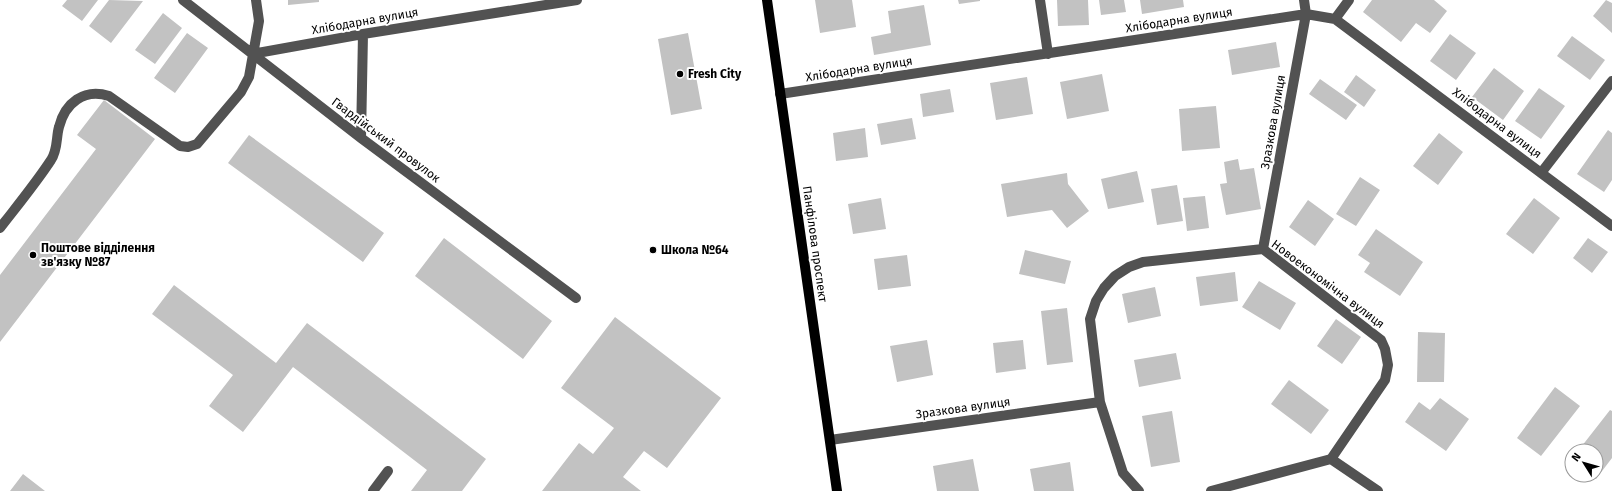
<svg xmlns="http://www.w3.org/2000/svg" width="1612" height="491" font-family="'Fira Sans',sans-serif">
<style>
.building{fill:#c2c2c2}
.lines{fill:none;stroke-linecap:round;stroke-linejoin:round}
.minor{stroke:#525252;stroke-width:10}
.major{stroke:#000;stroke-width:10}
.poi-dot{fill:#000;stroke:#fff;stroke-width:1.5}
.labels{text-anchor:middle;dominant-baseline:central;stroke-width:4;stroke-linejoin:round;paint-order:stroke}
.street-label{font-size:12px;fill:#000;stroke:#fff}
.poi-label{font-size:12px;font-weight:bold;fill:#000;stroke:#fff;text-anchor:start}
</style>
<rect width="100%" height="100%" fill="#fff"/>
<path class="building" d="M67,0H98L82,21L62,6Z
M109,0L143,1L111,43L89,26Z
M288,0H319V2L288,5Z
M815,0H852L856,27L820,33Z
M958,0H980V1L959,4Z
M1057,0H1088L1089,25L1058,26Z
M1099,0H1124L1126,12L1101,15Z
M1140,0H1183L1184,7L1142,14Z
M1372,0H1434L1447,11L1430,33L1416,23L1401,42L1363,12Z
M1606,0L1612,3V33L1593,16Z
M924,5L931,45L874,55L871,37L891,33L888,11Z
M163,13L182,28L155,64L135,50Z
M187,33L208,48L175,93L154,78Z
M688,33L702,109L671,115L658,39Z
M1450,34L1476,53L1456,80L1430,61Z
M1572,36L1605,60L1590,80L1557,56Z
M1276,42L1280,67L1232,75L1228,50Z
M1494,68L1524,91L1503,120L1472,97Z
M1102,74L1109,111L1067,119L1060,82Z
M1356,75L1376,90L1364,107L1344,92Z
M1027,77L1033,114L996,120L990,83Z
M1320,79L1357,105L1346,120L1309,94Z
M1539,88L1565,106L1541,139L1515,121Z
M950,89L954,112L923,117L920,94Z
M104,100L155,139L0,342V275L96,149L77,135Z
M1216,106L1220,148L1182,151L1179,109Z
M912,118L916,139L881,145L877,124Z
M865,128L868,157L836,161L833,133Z
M1608,130L1612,133V180L1604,192L1577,174Z
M1439,133L1463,152L1438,185L1413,166Z
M249,135L384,233L363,262L228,163Z
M1238,159L1240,170L1254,168L1261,209L1226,215L1220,184L1227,183L1224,162Z
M1137,171L1144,202L1108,209L1101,179Z
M1067,173L1068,184L1089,211L1067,228L1052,210L1007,217L1001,184Z
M1360,177L1380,190L1356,226L1336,214Z
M1177,185L1183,221L1157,225L1151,189Z
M1205,196L1209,228L1187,231L1183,198Z
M881,198L886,229L853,234L848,204Z
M1534,198L1560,218L1533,254L1506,234Z
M1308,200L1334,219L1315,246L1289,227Z
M1376,229L1423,262L1400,296L1364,272L1370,263L1358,255Z
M444,238L552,321L523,359L415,276Z
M1588,238L1608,252L1592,273L1573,258Z
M1025,250L1071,261L1065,284L1019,274Z
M907,255L911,286L878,290L874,259Z
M1235,272L1238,301L1200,306L1196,277Z
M1259,281L1296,303L1280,330L1242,307Z
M174,285L276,363L307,323L486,459L462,491H411L427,470L293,367L243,432L209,406L233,375L152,314Z
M1155,287L1161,316L1128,323L1122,294Z
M1067,308L1073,362L1047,365L1041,311Z
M615,317L721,398L667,468L644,451L623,477L641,491H542L579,443L593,454L614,428L561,388Z
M1336,319L1361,337L1342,364L1317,346Z
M1418,332L1445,333L1444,382H1417Z
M927,340L933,375L897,382L890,346Z
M1023,340L1026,369L996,373L993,343Z
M1176,353L1181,379L1139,387L1134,360Z
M1289,380L1329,410L1311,434L1271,404Z
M1555,387L1580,406L1541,456L1517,438Z
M1440,398L1469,419L1446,451L1405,422L1419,402L1430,410Z
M1610,410L1612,411V458L1596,479L1590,475H1596V451H1578Z
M1172,411L1180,462L1151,467L1142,416Z
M973,459L979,491H937L933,466Z
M1070,462L1074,491H1034L1030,469Z
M23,474L45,491H10Z"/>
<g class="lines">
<path class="minor" d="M183,0L361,138L576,298
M1040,0L1048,54
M1335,19L1349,0
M252,54L363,34L577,0
M780,94L1306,14L1335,19L1612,226
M361,138L363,34
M1541,173L1612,81
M0,228C17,206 36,183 51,160C58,150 56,137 59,127C65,103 84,88 109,96L180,146L188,147L197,144L241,92L249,77L259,21L256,0
M1263,249L1306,14L1304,0
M830,440L1100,402
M1331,459L1378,491
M373,491L388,471
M1139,491L1123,473L1100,402L1090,319L1096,301L1104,288L1115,276L1129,267L1143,262L1263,249L1381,340L1385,349L1388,365L1385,380L1331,459L1211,491"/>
<path class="major" d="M767,0L837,491"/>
</g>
<g class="poi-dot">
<circle cx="680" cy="74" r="4"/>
<circle cx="653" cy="250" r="4"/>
<circle cx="33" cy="255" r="4"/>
</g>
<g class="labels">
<g class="street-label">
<text transform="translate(1179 20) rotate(-9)">Хлібодарна вулиця</text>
<text transform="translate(365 21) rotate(-10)">Хлібодарна вулиця</text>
<text transform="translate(859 69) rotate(-9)">Хлібодарна вулиця</text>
<text transform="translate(1273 122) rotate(-80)">Зразкова вулиця</text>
<text transform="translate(1497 123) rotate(37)">Хлібодарна вулиця</text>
<text transform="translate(386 140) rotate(37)">Гвардійський провулок</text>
<text transform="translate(815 244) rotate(82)">Панфілова проспект</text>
<text transform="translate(1328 284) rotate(37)">Новоекономічна вулиця</text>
<text transform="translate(963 408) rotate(-8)">Зразкова вулиця</text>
</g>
<g class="poi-label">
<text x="688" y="74">Fresh City</text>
<text x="41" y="248">Поштове відділення<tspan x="41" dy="14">зв'язку №87</tspan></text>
<text x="661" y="250">Школа №64</text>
</g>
</g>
<g transform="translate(1584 463) rotate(307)"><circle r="19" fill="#ffffff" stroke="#999999"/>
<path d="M0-3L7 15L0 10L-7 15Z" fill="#000000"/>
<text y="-6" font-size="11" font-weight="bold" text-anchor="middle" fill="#000000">N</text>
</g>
</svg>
